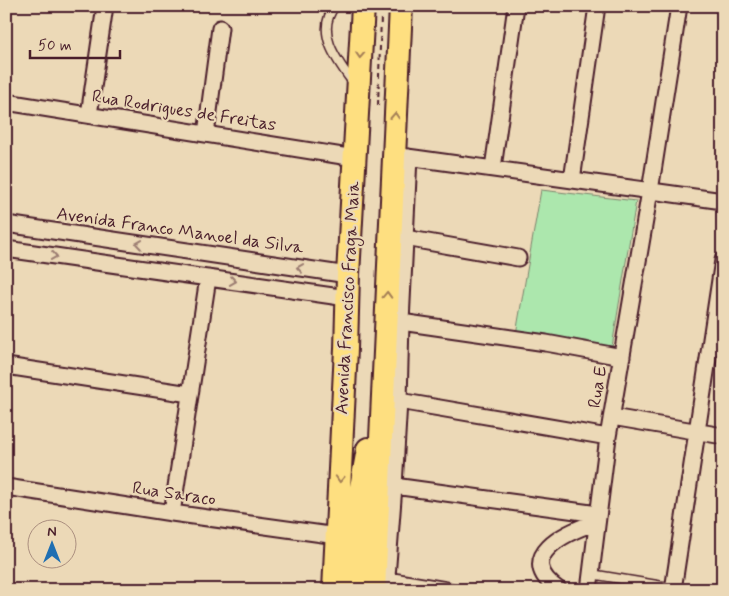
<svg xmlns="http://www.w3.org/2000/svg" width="729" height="596" font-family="Mynerve,sans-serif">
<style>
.green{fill:#ace7ad;stroke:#7b836c}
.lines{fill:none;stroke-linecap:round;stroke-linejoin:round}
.service-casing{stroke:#4a1f2b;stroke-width:11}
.minor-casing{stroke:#4a1f2b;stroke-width:19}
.primary-casing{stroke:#4a1f2b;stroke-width:26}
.path{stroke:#4a1f2b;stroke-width:2;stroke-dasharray:5 4;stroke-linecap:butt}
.service{stroke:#ecd9b7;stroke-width:8}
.minor{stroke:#ecd9b7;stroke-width:15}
.primary{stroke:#fedf80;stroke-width:22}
.oneway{stroke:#a47f56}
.oneway2{stroke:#9b7c71}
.labels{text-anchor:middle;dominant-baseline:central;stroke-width:4.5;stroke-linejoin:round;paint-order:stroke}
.street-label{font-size:18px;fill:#4a1f2b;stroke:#ecd9b7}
</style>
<rect width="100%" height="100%" fill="#ecd9b7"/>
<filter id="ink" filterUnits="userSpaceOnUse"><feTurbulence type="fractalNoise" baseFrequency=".02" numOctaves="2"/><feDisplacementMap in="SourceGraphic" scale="10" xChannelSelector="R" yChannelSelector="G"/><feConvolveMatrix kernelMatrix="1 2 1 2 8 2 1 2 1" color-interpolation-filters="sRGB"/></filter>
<g filter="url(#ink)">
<path class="green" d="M541,190L636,201L612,347L516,334Z"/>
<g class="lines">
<defs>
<path id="service" d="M335,6C314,32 338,62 354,84
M591,574L687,590"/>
<path id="minor" d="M6,102L355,158
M89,115L105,6
M206,134L220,28
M393,155L723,201
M493,168L516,6
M572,180L597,6
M6,224L348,275
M405,238L518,258
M6,249L347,298
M401,322L546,343L622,357
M6,366L190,394
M399,401L608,437
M612,417L723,436
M394,486L399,401L401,322L409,157
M6,487L172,513L337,536
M172,513L208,278
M387,580L447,590
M386,590L394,486L598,514
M559,590C512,557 566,532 597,522
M589,590L608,437L650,191L679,6
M673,590L723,260"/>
<path id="primary" d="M334,590L346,349L348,275L363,6
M354,590L358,505L368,449
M374,590L401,6"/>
</defs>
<use href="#service" class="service-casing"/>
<use href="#minor" class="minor-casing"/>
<use href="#primary" class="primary-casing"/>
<path class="path" d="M378,105L381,17"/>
<use href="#service" class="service"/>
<use href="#minor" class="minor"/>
<use href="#primary" class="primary"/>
</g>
<defs><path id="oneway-chevron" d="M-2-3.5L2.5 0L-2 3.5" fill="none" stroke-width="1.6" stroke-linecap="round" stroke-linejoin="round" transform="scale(1.25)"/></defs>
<g class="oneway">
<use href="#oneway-chevron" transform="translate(360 55) rotate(93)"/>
<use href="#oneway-chevron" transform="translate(395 116) rotate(-87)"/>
<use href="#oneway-chevron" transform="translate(387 295) rotate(-88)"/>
<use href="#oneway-chevron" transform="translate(340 479) rotate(93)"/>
</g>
<g class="oneway2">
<use href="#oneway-chevron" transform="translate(139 244) rotate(-172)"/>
<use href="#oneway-chevron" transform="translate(54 256) rotate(8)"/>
<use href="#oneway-chevron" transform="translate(300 268) rotate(-172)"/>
<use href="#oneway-chevron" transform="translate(233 281) rotate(8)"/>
</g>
</g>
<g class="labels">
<g class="street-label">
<text transform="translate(184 111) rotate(9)">Rua Rodrigues de Freitas</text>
<text transform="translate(180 231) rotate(8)">Avenida Franco Manoel da Silva</text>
<text transform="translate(348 298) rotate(-87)">Avenida Francisco Fraga Maia</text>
<text transform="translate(598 387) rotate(-81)">Rua E</text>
<text transform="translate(174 494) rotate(8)">Rua Saraco</text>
</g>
</g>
<rect width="729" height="596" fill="none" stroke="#ecd9b7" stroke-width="25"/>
<rect x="12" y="12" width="704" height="571" fill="none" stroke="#4a1f2b" stroke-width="2" filter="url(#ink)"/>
<g transform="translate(52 544)"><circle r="24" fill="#ecd9b7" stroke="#ab8f7f"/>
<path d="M0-4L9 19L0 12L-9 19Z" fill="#1f6fb2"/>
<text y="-8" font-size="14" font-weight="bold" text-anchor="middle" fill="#4a1f2b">N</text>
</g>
<path d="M30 50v8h90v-8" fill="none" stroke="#4a1f2b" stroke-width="2.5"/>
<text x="38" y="50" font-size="15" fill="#4a1f2b" stroke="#ecd9b7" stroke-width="4" paint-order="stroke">50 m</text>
</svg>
